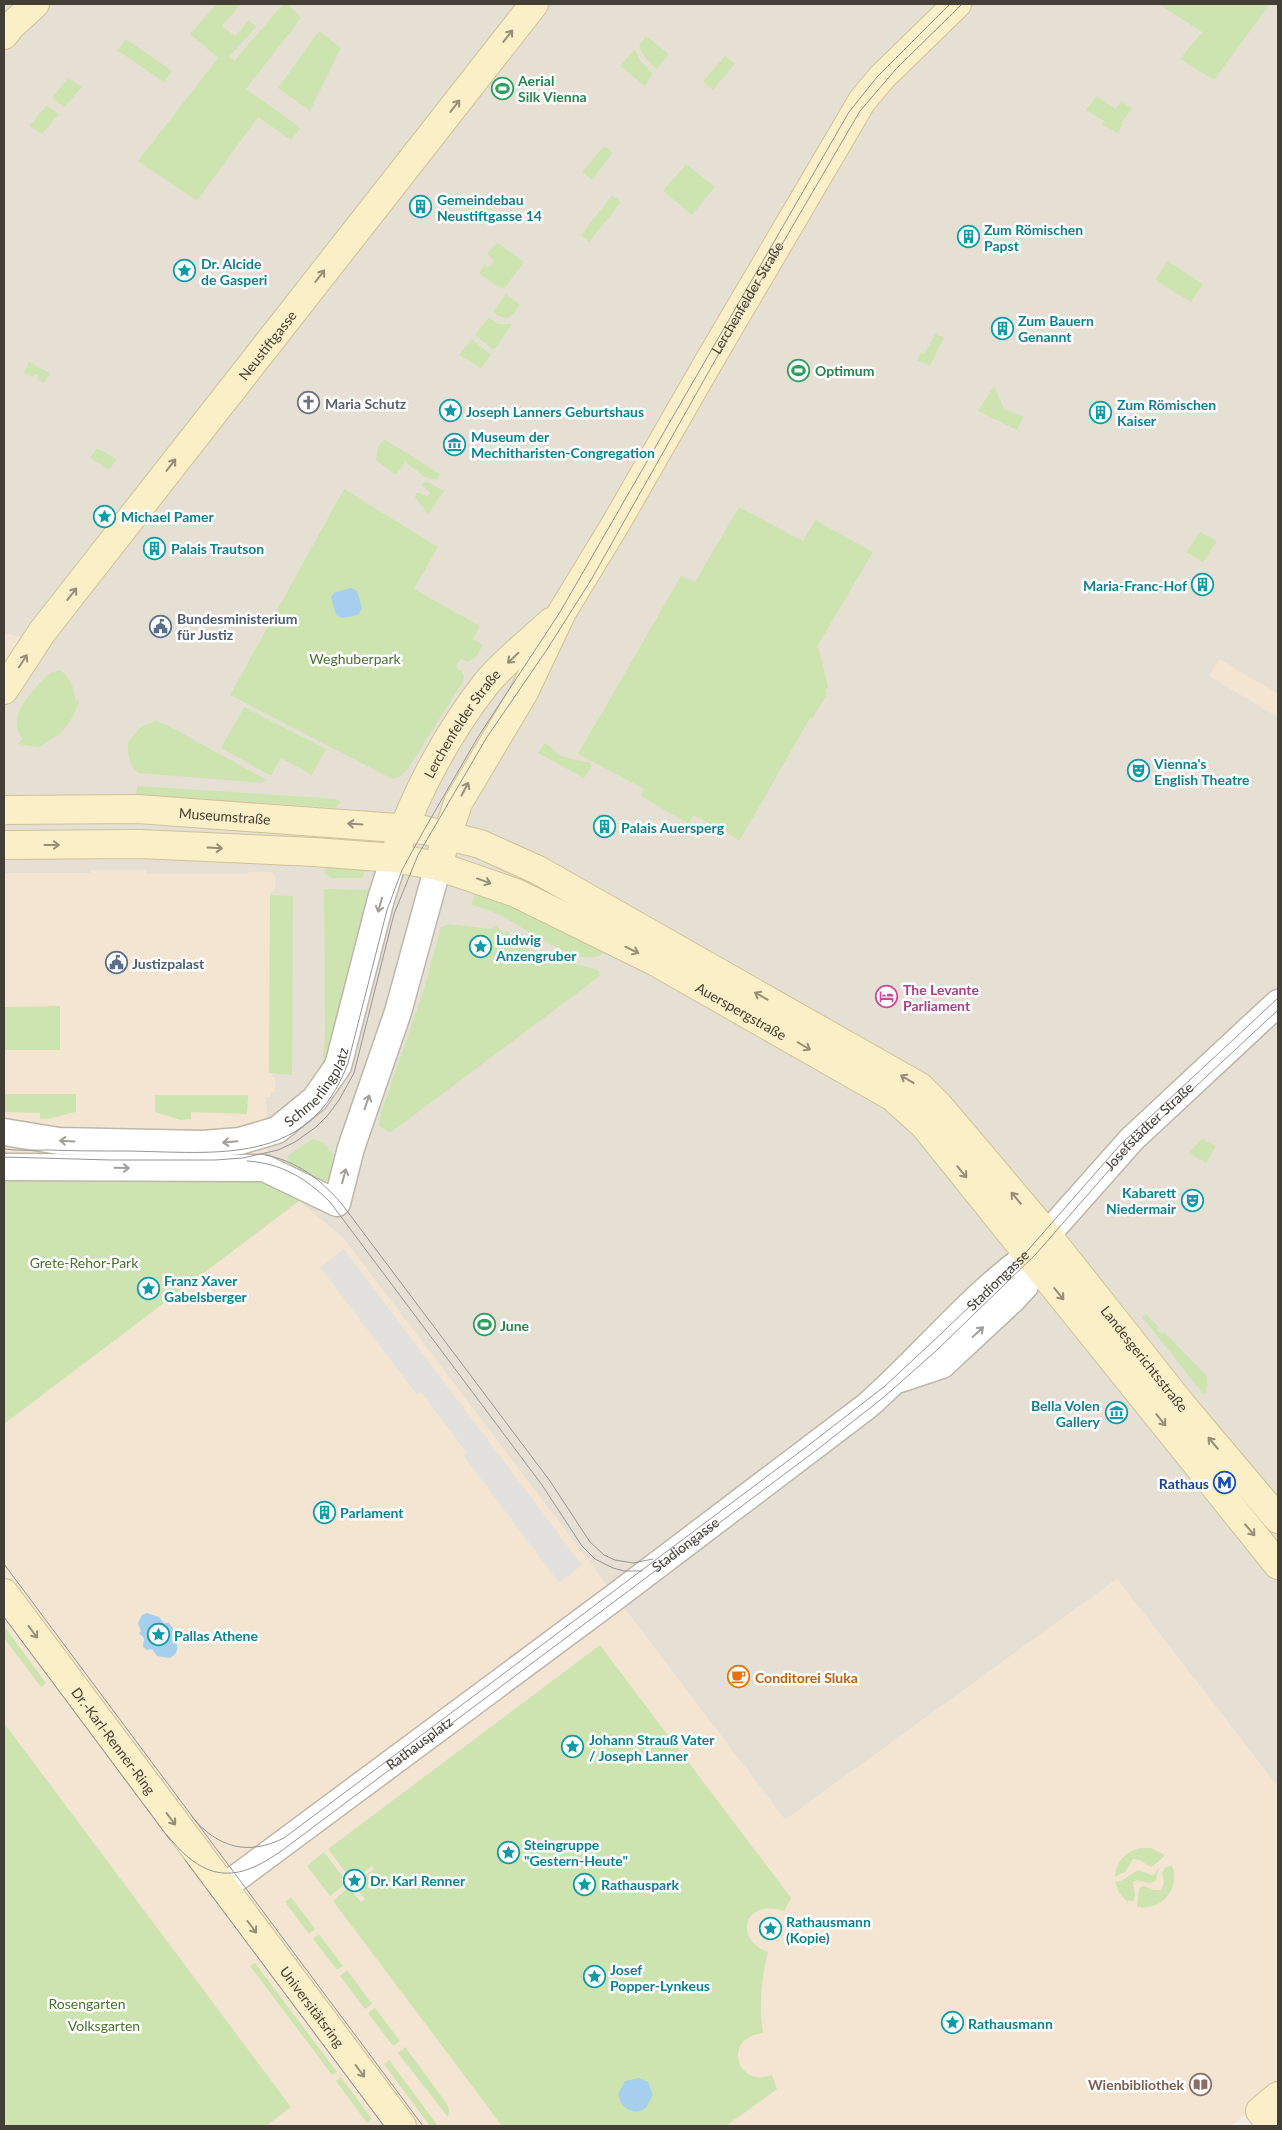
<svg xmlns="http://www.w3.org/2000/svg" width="1282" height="2130" font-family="Lato,sans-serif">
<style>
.residential{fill:#e6e0d4}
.commercial{fill:#f3e5d2}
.green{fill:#cde4b1}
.parking{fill:#e3e1de}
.water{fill:#a5cfec}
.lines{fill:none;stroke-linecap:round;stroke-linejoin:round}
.tertiary-casing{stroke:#bdb6a9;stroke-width:29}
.secondary-casing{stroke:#d0c198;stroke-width:30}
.tertiary{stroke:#fff;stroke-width:26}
.secondary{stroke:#fbefc7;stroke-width:28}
.tram{stroke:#959595;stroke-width:1}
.oneway{stroke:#968e77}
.oneway2{stroke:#a29f9a}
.labels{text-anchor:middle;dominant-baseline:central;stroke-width:5;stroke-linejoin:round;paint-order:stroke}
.leisure-label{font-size:14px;font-weight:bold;fill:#27864d;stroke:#fff;text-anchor:start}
.culture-label{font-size:14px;font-weight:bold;fill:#0d838f;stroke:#fff;text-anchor:start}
.street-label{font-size:14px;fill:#443f36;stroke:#fff}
.worship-label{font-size:14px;font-weight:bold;fill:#5b616d;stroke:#fff;text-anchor:start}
.service-label{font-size:14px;font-weight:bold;fill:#4e5e75;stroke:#fff;text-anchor:start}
.park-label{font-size:14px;fill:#47732c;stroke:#fff}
.hotel-label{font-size:14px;font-weight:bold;fill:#b23c85;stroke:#fff;text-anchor:start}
.transit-label{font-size:14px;font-weight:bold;fill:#164399;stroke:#fff;text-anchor:end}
.food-label{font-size:14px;font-weight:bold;fill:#c56008;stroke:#fff;text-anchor:start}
.education-label{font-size:14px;font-weight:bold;fill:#785e54;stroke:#fff;text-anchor:end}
</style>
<rect width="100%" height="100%" fill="#f2eee6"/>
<path class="residential" d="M4,4H1278V1787L1117,1579L785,1820L344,1239L299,1201L292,1193L268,1179L266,1097L271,1092H274L272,1077L269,1073L270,891H275V877L249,873V874H146V870H91V873H4V671L24,638L4,633Z"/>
<path class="commercial" d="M4,633L25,638L4,671Z
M1219,659L1278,694V717L1209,676Z
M91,870H146L147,874H248L249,872H272L275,877V891L270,892L269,1073H272V1077H275V1092H271V1097H266L268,1178L292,1193L299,1201L344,1239L785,1820L1117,1579L1278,1787V2090L1231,2126H4V873H91Z"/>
<path class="green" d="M217,4H241L222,26L235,36L249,20L256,27L230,56L234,61L283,4H288L301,18L246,89L301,128L291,140L258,117L197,201L138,161L218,58L190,34Z
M1159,4H1270L1214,80L1180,59L1202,32Z
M319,31L341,48L310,111L278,88Z
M646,36L669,54L657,69C648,62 642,56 639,45Z
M126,39L172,71L164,82L117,50Z
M635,49L639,59L653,74L645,86L620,66Z
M725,56L735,64L713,90L703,81Z
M68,78L82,87L64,107L52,98Z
M1096,96L1116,109L1121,101L1132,108L1121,124L1123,125L1118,133L1102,125L1104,121L1086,110Z
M47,105L59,114L42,134L29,126Z
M604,146L613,152L592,180L582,172Z
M686,164L715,187L692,215L663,191Z
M612,195L621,202L589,242L581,235Z
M497,242L524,262L504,289L492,283L479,273L484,265L488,268L494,260L487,254Z
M1168,261L1203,284L1191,302L1155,280Z
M506,294L520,305C510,318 508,323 493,312Z
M489,317L498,324H512L494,350L475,335Z
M936,333L944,338L930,366L917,360L921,352L924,354Z
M472,339L491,355L481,368L459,355Z
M29,362L50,373L44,383L37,379L39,376L35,374L33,377L24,373Z
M994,386L1004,409L1023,417L1017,430L978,411Z
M384,439L440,474L437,480L426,478L405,462L396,475L376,460L378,447Z
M97,448L117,459L109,470L90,458Z
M425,482L430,483L444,491L428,514L415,497L416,493H421L427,497L430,493L422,485Z
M344,489L438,547L414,589L480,626L473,639L483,645L476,657L468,662L460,659L456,667L462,671L464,677L462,683L408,769L399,777L392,779L230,695Z
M739,507L803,541L815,520L873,552L818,645L828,687L825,691L827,693L826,696L812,719L810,718L740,840L693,815L688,825L687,823L641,796L644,789L578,754L681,576L695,582Z
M1200,532L1217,541L1203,562L1186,552Z
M60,670C71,679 74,686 75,700L79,701C71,726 61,735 39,747L17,744L22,739C7,713 29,697 44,678L50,673Z
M244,707L326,749L312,775L281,758L271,776L221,748Z
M156,721L165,724L267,780L262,783L138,773C128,763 128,756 128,742L141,727Z
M544,744H547L561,756L590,763L592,766L584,778L538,753Z
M137,786L309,797L336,799L341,802L336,808L136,794Z
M326,866L368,867V872H364L363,878H331L325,874Z
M324,889L377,890L332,1069H322L325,1034Z
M476,892L503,901L606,950C588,976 524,927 504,917C494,912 483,908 471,905Z
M270,895L293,896L292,1075L269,1073Z
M449,924L491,929L496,926L504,933L507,931L526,949L594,969L599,971L600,976L390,1133L379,1126L381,1113L424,989L441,927Z
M60,1006V1050H5V1007Z
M4,1094H76V1112C63,1114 52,1120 40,1119V1113L4,1112Z
M155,1095H248L247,1114L191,1112V1119L181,1120L155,1112Z
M313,1139L324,1143L336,1158L332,1178L322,1186L292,1170L288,1164L289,1160L287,1156Z
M1202,1139L1216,1146L1206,1163L1188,1153Z
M252,1178L292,1193L299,1201L4,1424V1181L166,1182Z
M1146,1314L1158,1326L1157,1330L1162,1334L1164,1332L1207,1376L1206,1393L1204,1395L1142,1317Z
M4,1626L46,1683L41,1687L4,1638Z
M600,1645L791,1898L784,1911C741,1898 735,1941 768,1952C761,1979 759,2006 763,2033C722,2037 736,2089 772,2075L777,2089L726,2126H502L333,1901L347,1889L349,1891L351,1890L361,1902L365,1899L357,1889L365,1883L362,1878L374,1869L372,1866L360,1875L356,1870L353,1873L351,1870L347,1874L328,1849Z
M4,1723L291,2107L266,2126H4Z
M1141,1848H1151L1165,1855L1157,1863L1151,1867L1139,1860L1133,1859L1125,1872L1115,1877C1116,1861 1126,1851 1141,1848Z
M324,1852L343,1877L340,1880L344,1885L330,1896L307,1866Z
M1172,1865C1181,1889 1162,1911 1137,1907L1139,1888L1144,1886L1154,1890H1161L1164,1884L1162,1873L1165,1868Z
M1159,1866L1156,1881L1150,1883L1136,1880L1133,1882L1135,1895L1133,1902L1129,1900L1128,1902L1119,1893L1115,1882L1121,1881L1138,1870L1152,1875L1155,1874Z
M291,1897L315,1929L309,1934L285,1902Z
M319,1934L343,1966L337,1970L313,1939Z
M255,1963L337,2072L332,2075L250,1966Z
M347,1970L372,2004L365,2009L340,1976Z
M375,2008L400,2041L393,2046L368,2013Z
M405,2047L447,2104L449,2110L448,2117L398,2053Z
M389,2060L438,2126H430L384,2064Z
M341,2077L372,2119L367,2123L336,2081Z"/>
<path class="parking" d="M344,1249L582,1565L559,1583L463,1455L466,1452L421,1392L417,1395L320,1267Z"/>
<path class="water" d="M351,588L357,591L362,608L358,615L343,618L336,615L331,597L334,593Z
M147,1613L159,1617L164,1623H169L174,1630L172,1634L177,1640L176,1641C179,1649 177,1654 170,1658L157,1656L152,1649L147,1650L143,1647L144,1638L139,1633L141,1631L138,1623L142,1615Z
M639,2078L648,2082L653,2095L646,2108C637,2114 628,2112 621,2103L618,2094L625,2081Z"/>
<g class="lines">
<defs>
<g id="tertiary">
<path id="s1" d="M4,1132L59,1141L203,1144L240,1141L277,1130L315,1099L338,1066L381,899L394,858"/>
<path d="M4,1167L264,1168L337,1203L351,1148L398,1012L438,866"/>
<path d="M900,1379L942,1365L1013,1299L1025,1286L1029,1255"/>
<path id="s2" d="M223,1888L615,1597L867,1406C921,1359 970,1297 1029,1255L1132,1139L1278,1003"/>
</g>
<g id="secondary">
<path d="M4,35L11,26L35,4"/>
<path id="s3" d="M4,690L42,632L534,4"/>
<path id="s4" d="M4,810L138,809L424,830L480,844L538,870L920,1087L939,1106L1037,1222L1181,1404L1278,1519"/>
<path id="s5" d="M4,845L139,844L314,852L394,858L438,866L516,893L656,962L893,1097L924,1125L1278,1565"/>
<path id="s6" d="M398,845C416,791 450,730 485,685C503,662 530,642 551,622"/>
<path id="s7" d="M442,852L458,803L524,692L562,612L615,525L708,363L862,101L882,77L957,4"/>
<path id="s8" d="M4,1593L402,2126"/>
<path d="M1272,2126L1260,2111L1278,2096"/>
</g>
</defs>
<use href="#tertiary" class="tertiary-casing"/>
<use href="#secondary" class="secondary-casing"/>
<use href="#tertiary" class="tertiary"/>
<use href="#secondary" class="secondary"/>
<g class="tram">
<path d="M4,1149C19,1151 34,1150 49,1150C75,1151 100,1151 125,1151C216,1152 309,1168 348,1063L387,910L402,870L424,830L478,737L560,612L849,112L877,77L950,4"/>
<path d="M265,1155C297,1161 320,1179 341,1203L550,1481L590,1542L604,1555L615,1560L633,1563L653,1559"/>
<path d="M4,1157L111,1160H215L243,1158L278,1150L295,1142L316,1127L328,1115L339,1100L354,1073L394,914L418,855L487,737L546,651L591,580L743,311L860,111L896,69L962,4"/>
<path d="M247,1161C281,1163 306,1178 330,1202L542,1485L582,1546L595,1559L613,1568L624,1571H642"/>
<path d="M4,1564L423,2126"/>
<path d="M4,1617L170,1840"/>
<path id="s9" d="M192,1817C218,1848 248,1856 284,1838L805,1448L885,1386L944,1331L1029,1249L1120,1145L1278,998"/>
<path d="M167,1835C207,1885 239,1883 288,1846L818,1449L884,1397L937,1350L1036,1254L1124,1153L1278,1010"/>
<path d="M185,1860L384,2126"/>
</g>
</g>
<defs><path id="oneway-shaft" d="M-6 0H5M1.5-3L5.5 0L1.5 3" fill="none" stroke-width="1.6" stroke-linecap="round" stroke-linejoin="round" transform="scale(1.25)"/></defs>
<g class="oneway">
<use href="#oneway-shaft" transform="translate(508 36) rotate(-52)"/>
<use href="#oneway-shaft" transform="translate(455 106) rotate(-52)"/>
<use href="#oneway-shaft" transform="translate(320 276) rotate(-52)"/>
<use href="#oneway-shaft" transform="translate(171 465) rotate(-52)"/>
<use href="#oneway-shaft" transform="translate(72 594) rotate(-52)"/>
<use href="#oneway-shaft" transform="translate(513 658) rotate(137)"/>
<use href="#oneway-shaft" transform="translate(23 661) rotate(-57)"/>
<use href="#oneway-shaft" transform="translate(465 789) rotate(-62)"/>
<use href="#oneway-shaft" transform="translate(355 824) rotate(-176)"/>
<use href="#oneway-shaft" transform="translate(52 845)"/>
<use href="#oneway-shaft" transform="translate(215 848) rotate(3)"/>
<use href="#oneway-shaft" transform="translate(484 881) rotate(20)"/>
<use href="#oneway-shaft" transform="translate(632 950) rotate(26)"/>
<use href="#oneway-shaft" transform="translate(761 996) rotate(-151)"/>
<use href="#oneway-shaft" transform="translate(804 1046) rotate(30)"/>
<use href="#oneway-shaft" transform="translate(907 1079) rotate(-149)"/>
<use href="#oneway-shaft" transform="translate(962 1172) rotate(51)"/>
<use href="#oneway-shaft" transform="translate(1016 1198) rotate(-130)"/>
<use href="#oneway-shaft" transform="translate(1059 1294) rotate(51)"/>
<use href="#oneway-shaft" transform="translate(1161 1420) rotate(51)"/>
<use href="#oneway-shaft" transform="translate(1213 1443) rotate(-130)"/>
<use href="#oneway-shaft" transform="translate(1250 1530) rotate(50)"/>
<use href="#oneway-shaft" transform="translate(33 1632) rotate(53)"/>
<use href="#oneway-shaft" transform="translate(171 1819) rotate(53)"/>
<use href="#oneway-shaft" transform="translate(252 1927) rotate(53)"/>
<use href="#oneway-shaft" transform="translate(360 2071) rotate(53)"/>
</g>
<g class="oneway2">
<use href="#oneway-shaft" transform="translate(380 905) rotate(105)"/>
<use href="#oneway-shaft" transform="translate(367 1102) rotate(-71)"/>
<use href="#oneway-shaft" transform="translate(67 1141) rotate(-177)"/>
<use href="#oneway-shaft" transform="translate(230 1142) rotate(175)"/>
<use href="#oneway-shaft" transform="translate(122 1168) rotate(1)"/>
<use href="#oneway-shaft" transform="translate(344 1176) rotate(-75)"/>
<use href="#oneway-shaft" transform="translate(978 1332) rotate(-43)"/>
</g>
<defs>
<symbol id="stadium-ring" viewBox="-11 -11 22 22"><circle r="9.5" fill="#fff" stroke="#2e9e5b" stroke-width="1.5"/><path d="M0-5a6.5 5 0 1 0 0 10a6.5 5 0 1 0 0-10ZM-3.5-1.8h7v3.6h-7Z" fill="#2e9e5b"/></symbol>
<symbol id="building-ring" viewBox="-11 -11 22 22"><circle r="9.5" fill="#fff" stroke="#0f9aa8" stroke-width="1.5"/><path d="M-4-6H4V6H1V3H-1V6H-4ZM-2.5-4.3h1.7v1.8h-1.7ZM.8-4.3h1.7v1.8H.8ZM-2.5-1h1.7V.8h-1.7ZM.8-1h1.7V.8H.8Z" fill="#0f9aa8"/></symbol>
<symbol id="sight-ring" viewBox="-11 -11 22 22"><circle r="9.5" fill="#fff" stroke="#0f9aa8" stroke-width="1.5"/><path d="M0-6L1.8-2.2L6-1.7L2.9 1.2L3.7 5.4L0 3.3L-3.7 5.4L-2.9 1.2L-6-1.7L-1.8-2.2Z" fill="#0f9aa8"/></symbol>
<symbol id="church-ring" viewBox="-11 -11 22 22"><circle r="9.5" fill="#fff" stroke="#6b7280" stroke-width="1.5"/><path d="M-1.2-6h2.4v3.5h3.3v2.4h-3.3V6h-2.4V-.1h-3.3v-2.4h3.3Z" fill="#6b7280"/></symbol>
<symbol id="museum-ring" viewBox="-11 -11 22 22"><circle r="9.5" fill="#fff" stroke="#0f9aa8" stroke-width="1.5"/><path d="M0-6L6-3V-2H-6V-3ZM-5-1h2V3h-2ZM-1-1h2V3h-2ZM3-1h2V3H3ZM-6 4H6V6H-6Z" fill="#0f9aa8"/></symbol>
<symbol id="civic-ring" viewBox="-11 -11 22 22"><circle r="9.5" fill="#fff" stroke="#5c6f8a" stroke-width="1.5"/><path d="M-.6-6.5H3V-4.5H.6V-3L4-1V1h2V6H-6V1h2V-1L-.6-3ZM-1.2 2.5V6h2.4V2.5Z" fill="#5c6f8a"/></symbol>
<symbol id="theatre-ring" viewBox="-11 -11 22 22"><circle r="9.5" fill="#fff" stroke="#0f9aa8" stroke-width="1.5"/><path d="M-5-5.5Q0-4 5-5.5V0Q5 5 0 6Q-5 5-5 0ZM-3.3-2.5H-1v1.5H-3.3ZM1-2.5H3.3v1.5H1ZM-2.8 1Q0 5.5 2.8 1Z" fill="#0f9aa8"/></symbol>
<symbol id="hotel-ring" viewBox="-11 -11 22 22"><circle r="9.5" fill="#fff" stroke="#d1479c" stroke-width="1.5"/><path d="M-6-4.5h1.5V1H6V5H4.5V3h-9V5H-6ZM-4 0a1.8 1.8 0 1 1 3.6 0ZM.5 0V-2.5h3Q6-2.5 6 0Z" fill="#d1479c"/></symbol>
<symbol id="metro-ring" viewBox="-11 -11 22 22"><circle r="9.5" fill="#fff" stroke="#1a4fb4" stroke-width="1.5"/><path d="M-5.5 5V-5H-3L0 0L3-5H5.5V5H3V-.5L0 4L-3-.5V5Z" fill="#1a4fb4"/></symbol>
<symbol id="cafe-ring" viewBox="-11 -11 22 22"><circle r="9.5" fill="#fff" stroke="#e8710a" stroke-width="1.5"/><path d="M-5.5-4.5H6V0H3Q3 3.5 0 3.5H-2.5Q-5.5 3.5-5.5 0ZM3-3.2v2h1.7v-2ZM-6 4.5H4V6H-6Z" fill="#e8710a"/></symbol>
<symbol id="library-ring" viewBox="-11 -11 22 22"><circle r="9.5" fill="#fff" stroke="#8d6e63" stroke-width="1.5"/><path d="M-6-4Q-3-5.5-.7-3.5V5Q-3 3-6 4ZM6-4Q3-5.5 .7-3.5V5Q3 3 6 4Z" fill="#8d6e63"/></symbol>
</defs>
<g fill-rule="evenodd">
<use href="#stadium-ring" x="490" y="76" width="25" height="25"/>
<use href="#building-ring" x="408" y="194" width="25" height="25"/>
<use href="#building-ring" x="956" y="224" width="25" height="25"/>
<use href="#sight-ring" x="172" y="258" width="25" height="25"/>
<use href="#building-ring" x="990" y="316" width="25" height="25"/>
<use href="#stadium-ring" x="786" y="358" width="25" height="25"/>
<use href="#church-ring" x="296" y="390" width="25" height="25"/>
<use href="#sight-ring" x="438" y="398" width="25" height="25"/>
<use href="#building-ring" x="1088" y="400" width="25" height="25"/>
<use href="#museum-ring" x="442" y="432" width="25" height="25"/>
<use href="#sight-ring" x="92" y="504" width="25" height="25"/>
<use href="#building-ring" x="142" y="536" width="25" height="25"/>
<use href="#building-ring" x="1190" y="572" width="25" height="25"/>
<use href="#civic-ring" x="148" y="614" width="25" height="25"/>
<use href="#theatre-ring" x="1126" y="758" width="25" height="25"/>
<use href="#building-ring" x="592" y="814" width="25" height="25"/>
<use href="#sight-ring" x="468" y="934" width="25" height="25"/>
<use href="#civic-ring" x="104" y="950" width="25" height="25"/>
<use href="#hotel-ring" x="874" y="984" width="25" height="25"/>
<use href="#theatre-ring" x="1180" y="1188" width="25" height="25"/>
<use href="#sight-ring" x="136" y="1276" width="25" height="25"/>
<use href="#stadium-ring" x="472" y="1312" width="25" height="25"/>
<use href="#museum-ring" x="1104" y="1400" width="25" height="25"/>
<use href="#metro-ring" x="1212" y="1470" width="25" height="25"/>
<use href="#building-ring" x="312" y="1500" width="25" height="25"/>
<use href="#sight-ring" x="146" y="1622" width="25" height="25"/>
<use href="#cafe-ring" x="726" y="1664" width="25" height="25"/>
<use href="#sight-ring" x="560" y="1734" width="25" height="25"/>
<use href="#sight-ring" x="496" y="1840" width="25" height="25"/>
<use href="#sight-ring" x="342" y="1868" width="25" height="25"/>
<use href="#sight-ring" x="572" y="1872" width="25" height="25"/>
<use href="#sight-ring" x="758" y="1916" width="25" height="25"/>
<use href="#sight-ring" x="582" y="1964" width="25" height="25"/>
<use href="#sight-ring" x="940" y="2010" width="25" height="25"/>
<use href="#library-ring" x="1188" y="2072" width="25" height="25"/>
</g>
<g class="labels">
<g class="leisure-label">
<text x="518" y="80">Aerial<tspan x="518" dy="16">Silk Vienna</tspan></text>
<text x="815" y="370">Optimum</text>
<text x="500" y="1325">June</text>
</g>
<g class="culture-label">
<text x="437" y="199">Gemeindebau<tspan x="437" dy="16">Neustiftgasse 14</tspan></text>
<text x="984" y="229">Zum Römischen<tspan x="984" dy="16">Papst</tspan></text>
<text x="201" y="263">Dr. Alcide<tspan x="201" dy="16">de Gasperi</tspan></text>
<text x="1018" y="320">Zum Bauern<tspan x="1018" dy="16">Genannt</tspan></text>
<text x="1117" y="404">Zum Römischen<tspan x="1117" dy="16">Kaiser</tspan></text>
<text x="466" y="411">Joseph Lanners Geburtshaus</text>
<text x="471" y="436">Museum der<tspan x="471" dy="16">Mechitharisten-Congregation</tspan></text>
<text x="121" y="516">Michael Pamer</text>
<text x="171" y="548">Palais Trautson</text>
<text x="1187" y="585" text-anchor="end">Maria-Franc-Hof</text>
<text x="1154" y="763">Vienna's<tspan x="1154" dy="16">English Theatre</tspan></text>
<text x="621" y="827">Palais Auersperg</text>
<text x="496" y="939">Ludwig<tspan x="496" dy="16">Anzengruber</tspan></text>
<text x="1176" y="1192" text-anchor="end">Kabarett<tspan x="1176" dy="16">Niedermair</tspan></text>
<text x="164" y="1280">Franz Xaver<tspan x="164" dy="16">Gabelsberger</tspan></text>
<text x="1100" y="1405" text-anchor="end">Bella Volen<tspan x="1100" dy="16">Gallery</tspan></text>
<text x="340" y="1512">Parlament</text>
<text x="174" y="1635">Pallas Athene</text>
<text x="589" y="1739">Johann Strauß Vater<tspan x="589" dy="16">/ Joseph Lanner</tspan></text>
<text x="524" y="1844">Steingruppe<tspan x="524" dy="16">"Gestern-Heute"</tspan></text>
<text x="370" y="1880">Dr. Karl Renner</text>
<text x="601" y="1884">Rathauspark</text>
<text x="786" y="1921">Rathausmann<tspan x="786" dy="16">(Kopie)</tspan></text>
<text x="610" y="1969">Josef<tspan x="610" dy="16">Popper-Lynkeus</tspan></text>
<text x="968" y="2023">Rathausmann</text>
</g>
<g class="street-label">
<text stroke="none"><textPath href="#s7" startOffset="634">Lerchenfelder Straße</textPath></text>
<text stroke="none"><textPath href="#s3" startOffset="434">Neustiftgasse</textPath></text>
<text stroke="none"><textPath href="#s6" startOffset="138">Lerchenfelder Straße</textPath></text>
<text stroke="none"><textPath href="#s4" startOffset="221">Museumstraße</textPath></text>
<text stroke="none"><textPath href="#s5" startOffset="772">Auerspergstraße</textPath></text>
<text stroke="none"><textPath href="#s1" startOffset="335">Schmerlingplatz</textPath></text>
<text stroke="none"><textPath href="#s2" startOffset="1202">Josefstädter Straße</textPath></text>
<text stroke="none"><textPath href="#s9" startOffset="1010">Stadiongasse</textPath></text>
<text stroke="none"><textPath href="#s4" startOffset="1334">Landesgerichtsstraße</textPath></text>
<text stroke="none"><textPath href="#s2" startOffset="576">Stadiongasse</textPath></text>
<text stroke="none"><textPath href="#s8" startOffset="184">Dr.-Karl-Renner-Ring</textPath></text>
<text stroke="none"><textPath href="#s2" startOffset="244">Rathausplatz</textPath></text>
<text stroke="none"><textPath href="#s8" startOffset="516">Universitätsring</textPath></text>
</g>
<g class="worship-label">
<text x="325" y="403">Maria Schutz</text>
</g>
<g class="service-label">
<text x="177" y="618">Bundesministerium<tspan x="177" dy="16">für Justiz</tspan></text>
<text x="132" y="963">Justizpalast</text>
</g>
<g class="park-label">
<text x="355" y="658">Weghuberpark</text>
<text x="84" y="1262">Grete-Rehor-Park</text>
<text x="87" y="2003">Rosengarten</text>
<text x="104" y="2025">Volksgarten</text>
</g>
<g class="hotel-label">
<text x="903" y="989">The Levante<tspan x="903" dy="16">Parliament</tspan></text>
</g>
<g class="transit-label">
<text x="1209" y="1483">Rathaus</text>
</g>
<g class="food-label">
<text x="755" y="1677">Conditorei Sluka</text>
</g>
<g class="education-label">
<text x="1184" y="2084">Wienbibliothek</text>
</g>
</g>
<rect width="1282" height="2130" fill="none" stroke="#443f36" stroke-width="10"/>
</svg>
